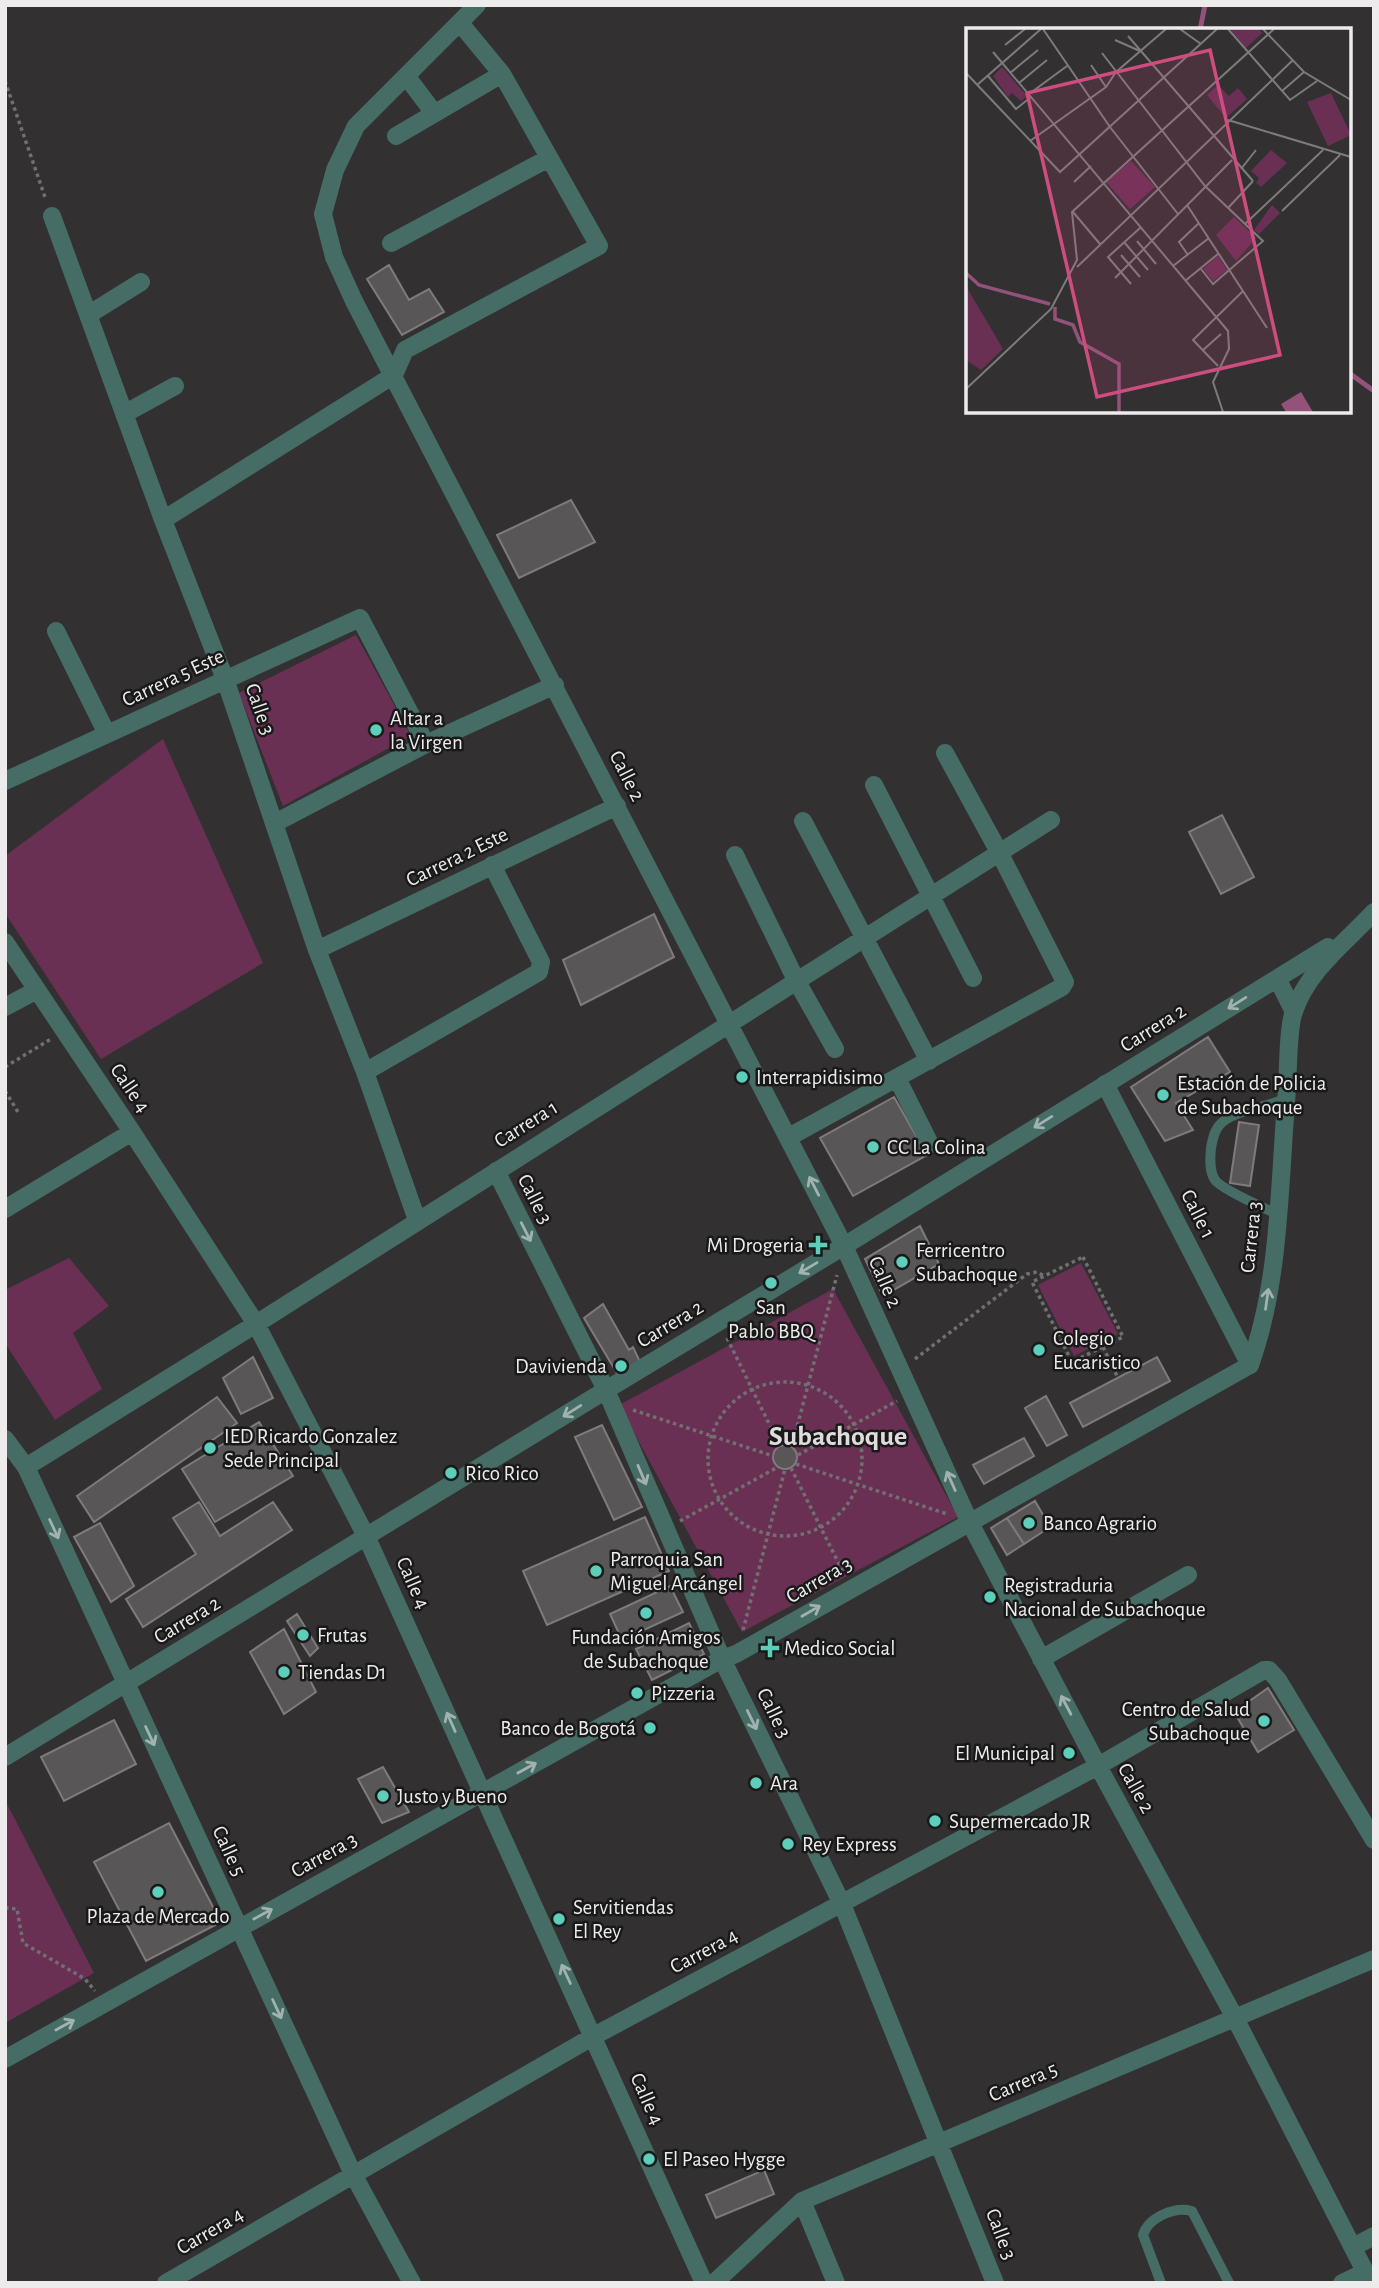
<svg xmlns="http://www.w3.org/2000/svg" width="1379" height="2288" font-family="'Alegreya Sans',sans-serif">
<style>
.green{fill:#6a3054}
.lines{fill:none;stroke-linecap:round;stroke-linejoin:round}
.stream{stroke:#94527a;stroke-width:5}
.building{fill:#595658;stroke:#7f7b7d;stroke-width:2}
.path{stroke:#726f71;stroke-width:3.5;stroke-dasharray:3.5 3.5;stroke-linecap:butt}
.service{stroke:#456c65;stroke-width:10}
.minor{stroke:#456c65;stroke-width:18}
.tertiary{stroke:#456c65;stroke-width:18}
.oneway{stroke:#a1b2af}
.poi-dot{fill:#5cceba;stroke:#1a1919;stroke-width:2.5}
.labels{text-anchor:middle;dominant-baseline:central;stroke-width:5;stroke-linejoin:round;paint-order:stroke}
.street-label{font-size:21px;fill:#edebec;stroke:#1a1919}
.poi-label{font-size:21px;fill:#edebec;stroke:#1a1919;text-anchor:start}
.district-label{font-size:28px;font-weight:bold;fill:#e0dcde;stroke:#1a1919}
.inset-river{fill:none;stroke:#94527a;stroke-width:3.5}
.inset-road{fill:none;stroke:#7d7b7c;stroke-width:2}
.view{fill:#cd4d7f;fill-opacity:0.15;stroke:#cd4d7f;stroke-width:3.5}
.inset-edge{fill:none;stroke:#edebec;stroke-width:3.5}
</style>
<rect width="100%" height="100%" fill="#333032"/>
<path class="green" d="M356,635L411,736L283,806L239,693Z
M163,739L263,963L101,1059L5,913V856Z
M69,1258L109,1306L73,1333L102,1389L55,1420L5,1343V1290Z
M1081,1263L1118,1334L1074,1356L1038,1285Z
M833,1289L958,1517L742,1632L619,1405Z
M5,1800L94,1973L5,2023Z"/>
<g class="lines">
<path class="stream" d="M1200,30L1205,5
M1349,373L1374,391"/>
</g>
<path class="building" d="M389,265L409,300L429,289L444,312L402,335L367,279Z
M571,500L595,542L519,578L497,535Z
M1222,815L1254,877L1221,894L1189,832Z
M654,914L674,957L581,1005L563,960Z
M1208,1037L1230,1072L1176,1103L1193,1130L1165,1141L1131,1087Z
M894,1097L927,1155L853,1196L820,1138Z
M1239,1122L1259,1125L1250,1186L1230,1183Z
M920,1226L939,1264L883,1296L865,1259Z
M603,1304L629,1350L633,1347L641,1364L618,1375L584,1318Z
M253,1357L273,1398L241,1414L223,1378Z
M1157,1357L1170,1381L1083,1427L1070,1403Z
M1046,1396L1067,1435L1047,1446L1025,1408Z
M217,1397L237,1423L94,1522L77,1496Z
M259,1422L293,1476L215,1522L182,1469Z
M602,1425L642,1507L614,1520L575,1437Z
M1024,1438L1034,1456L984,1484L973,1465Z
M773 1457a12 12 0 1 1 24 0a12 12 0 1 1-24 0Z
M1035,1501L1050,1527L1024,1544L1007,1518Z
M199,1502L220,1536L273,1502L292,1530L143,1627L126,1599L196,1554L173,1518Z
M645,1517L669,1571L547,1625L523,1571Z
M1007,1518L1024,1544L1007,1555L991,1528Z
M100,1523L134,1586L111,1602L74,1537Z
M670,1586L683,1612L622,1640L610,1614Z
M297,1614L318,1648L310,1656L287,1621Z
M689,1623L704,1654L652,1680L636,1649Z
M284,1629L316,1692L284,1714L250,1652Z
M1268,1688L1294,1730L1258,1752L1234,1712Z
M114,1720L136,1764L64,1801L41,1757Z
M383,1767L409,1812L382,1823L358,1779Z
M169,1823L221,1922L146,1961L94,1862Z
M764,2170L774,2194L716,2218L706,2195Z"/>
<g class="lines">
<path class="path" d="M5,81L46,200
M5,1067L51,1039
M5,1091L18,1112
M1083,1257L1123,1337L1072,1362L1032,1282Z
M727,1338L780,1446
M1103,1347L1118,1378
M915,1359L1027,1274L1037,1272L1044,1276
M708 1459a77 77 0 1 1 154 0a77 77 0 1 1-154 0Z
M633,1410L773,1456
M792,1446L837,1275
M798,1455L897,1401
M796,1464L947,1514
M791,1468L844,1574
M680,1521L778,1467
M743,1630L785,1469
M5,1908L17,1909L23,1943L85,1979L95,1991"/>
<path class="service" d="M1277,1214C1264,1208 1221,1189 1215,1180C1209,1171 1210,1158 1211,1148C1213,1137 1215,1127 1225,1120C1243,1108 1267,1108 1286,1098
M1161,2283L1143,2235C1148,2218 1174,2206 1192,2211L1229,2283"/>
<path class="minor" d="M477,5L356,126L335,170L323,214L334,257L354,301L844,1246L969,1521L1098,1766L1235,2018L1371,2283
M407,77L434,113
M396,136L502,74
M52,216L163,520L225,679L317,950L365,1072L417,1220
M391,243L549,158
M88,315L141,282
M124,414L175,386
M163,520L394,375L405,350L599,246L502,74L460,23
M56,631L107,734
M5,781L360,618L426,744
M874,785L973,978
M803,821L929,1061
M275,823L426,744L555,685
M735,855L796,980L835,1049
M5,942L132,1132L256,1324L367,1538L704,2283
M317,950L617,806
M5,1007L37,990
M365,1072L539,972L541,962L492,865
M897,1078L930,1144
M1105,1084L1250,1365
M789,1137L1062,987L1065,982L999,852L945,753
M496,1171L606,1390L722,1659L842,1904L995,2283
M5,1209L132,1132
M5,1439L26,1467L353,2174L412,2283
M26,1467L256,1324L1051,820
M1041,1659L1188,1575
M802,2201L836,2283
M1353,2247L1374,2236
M166,2283L594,2036L1098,1766L1264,1670H1269L1278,1680L1374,1840
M714,2283L802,2201L1374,1959
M1342,2283L1365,2272"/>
<path class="tertiary" d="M1273,981L1281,986L1294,1012
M5,1757L606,1390L844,1246L1328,947
M5,2059L722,1659L736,1654L1250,1365C1281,1279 1279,1181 1287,1090C1288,1071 1288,1027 1294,1011C1309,969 1345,943 1374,912"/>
</g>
<defs><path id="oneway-shaft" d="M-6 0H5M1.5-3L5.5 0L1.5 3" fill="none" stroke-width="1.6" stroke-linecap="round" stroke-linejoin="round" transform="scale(1.75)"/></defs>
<g class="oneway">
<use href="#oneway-shaft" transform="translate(1237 1003) rotate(148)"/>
<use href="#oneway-shaft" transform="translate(1043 1122) rotate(148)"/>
<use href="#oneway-shaft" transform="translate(814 1186) rotate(-117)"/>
<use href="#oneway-shaft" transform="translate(526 1232) rotate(63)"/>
<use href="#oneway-shaft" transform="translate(808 1268) rotate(149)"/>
<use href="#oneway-shaft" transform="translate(1267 1299) rotate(-82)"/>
<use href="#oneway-shaft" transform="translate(572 1411) rotate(148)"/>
<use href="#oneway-shaft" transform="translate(642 1475) rotate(67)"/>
<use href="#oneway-shaft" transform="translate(951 1481) rotate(-114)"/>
<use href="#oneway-shaft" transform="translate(54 1529) rotate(65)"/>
<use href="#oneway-shaft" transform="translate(811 1611) rotate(-30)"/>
<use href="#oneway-shaft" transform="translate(1066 1705) rotate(-118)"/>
<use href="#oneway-shaft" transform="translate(752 1720) rotate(64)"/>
<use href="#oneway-shaft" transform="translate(451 1722) rotate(-114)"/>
<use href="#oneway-shaft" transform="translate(150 1736) rotate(65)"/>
<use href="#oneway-shaft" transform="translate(527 1768) rotate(-29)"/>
<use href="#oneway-shaft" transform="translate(263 1914) rotate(-29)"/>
<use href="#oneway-shaft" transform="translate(566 1974) rotate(-115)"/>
<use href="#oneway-shaft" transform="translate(277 2009) rotate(65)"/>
<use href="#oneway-shaft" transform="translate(65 2025) rotate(-29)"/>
</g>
<g class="poi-dot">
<circle cx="376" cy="730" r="7"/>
<circle cx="742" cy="1077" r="7"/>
<circle cx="1163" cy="1095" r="7"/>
<circle cx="873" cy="1147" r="7"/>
<path d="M814.5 1234.5h7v7h7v7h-7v7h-7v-7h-7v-7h7z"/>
<circle cx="902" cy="1262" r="7"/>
<circle cx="771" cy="1283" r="7"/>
<circle cx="1039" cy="1350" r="7"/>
<circle cx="621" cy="1366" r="7"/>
<circle cx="210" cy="1448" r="7"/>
<circle cx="451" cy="1473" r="7"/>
<circle cx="1029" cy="1523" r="7"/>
<circle cx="596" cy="1571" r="7"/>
<circle cx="990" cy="1597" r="7"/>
<circle cx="646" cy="1613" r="7"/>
<circle cx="303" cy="1635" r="7"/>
<path d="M766.5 1637.5h7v7h7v7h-7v7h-7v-7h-7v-7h7z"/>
<circle cx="284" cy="1672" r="7"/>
<circle cx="637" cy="1693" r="7"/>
<circle cx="1264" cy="1721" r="7"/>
<circle cx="650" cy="1728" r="7"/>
<circle cx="1069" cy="1753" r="7"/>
<circle cx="756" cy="1783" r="7"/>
<circle cx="383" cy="1796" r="7"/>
<circle cx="935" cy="1821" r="7"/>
<circle cx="788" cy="1844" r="7"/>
<circle cx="158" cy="1892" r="7"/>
<circle cx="559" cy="1919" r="7"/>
<circle cx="649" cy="2159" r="7"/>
</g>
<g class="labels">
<g class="street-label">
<text transform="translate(173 678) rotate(-25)">Carrera 5 Este</text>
<text transform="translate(260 709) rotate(71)">Calle 3</text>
<text transform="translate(627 776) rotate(63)">Calle 2</text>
<text transform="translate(457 857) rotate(-26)">Carrera 2 Este</text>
<text transform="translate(1153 1028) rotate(-32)">Carrera 2</text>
<text transform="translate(130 1088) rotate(56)">Calle 4</text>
<text transform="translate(526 1124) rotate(-32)">Carrera 1</text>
<text transform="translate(535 1199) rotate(63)">Calle 3</text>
<text transform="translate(1198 1214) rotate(63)">Calle 1</text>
<text transform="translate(1251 1237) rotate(-84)">Carrera 3</text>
<text transform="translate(885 1282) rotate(66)">Calle 2</text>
<text transform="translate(670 1324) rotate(-31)">Carrera 2</text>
<text transform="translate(819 1580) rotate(-30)">Carrera 3</text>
<text transform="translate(413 1583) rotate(66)">Calle 4</text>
<text transform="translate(187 1620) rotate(-31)">Carrera 2</text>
<text transform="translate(774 1713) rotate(64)">Calle 3</text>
<text transform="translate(1136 1788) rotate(61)">Calle 2</text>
<text transform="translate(229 1851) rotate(65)">Calle 5</text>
<text transform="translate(324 1855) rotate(-29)">Carrera 3</text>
<text transform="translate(704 1951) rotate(-28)">Carrera 4</text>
<text transform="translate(1023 2082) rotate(-23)">Carrera 5</text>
<text transform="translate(647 2099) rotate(66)">Calle 4</text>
<text transform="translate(210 2231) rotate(-30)">Carrera 4</text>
<text transform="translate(1001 2234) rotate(69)">Calle 3</text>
</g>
<g class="poi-label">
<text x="390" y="718">Altar a<tspan x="390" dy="24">la Virgen</tspan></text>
<text x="756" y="1077">Interrapidisimo</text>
<text x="1177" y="1083">Estación de Policia<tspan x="1177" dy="24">de Subachoque</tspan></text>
<text x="887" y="1147">CC La Colina</text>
<text x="804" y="1245" text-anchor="end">Mi Drogeria</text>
<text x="916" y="1250">Ferricentro<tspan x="916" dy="24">Subachoque</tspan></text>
<text x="771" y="1307" text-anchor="middle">San<tspan x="771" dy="24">Pablo BBQ</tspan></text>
<text x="1053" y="1338">Colegio<tspan x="1053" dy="24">Eucaristico</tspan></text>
<text x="607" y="1366" text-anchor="end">Davivienda</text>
<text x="224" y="1436">IED Ricardo Gonzalez<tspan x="224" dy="24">Sede Principal</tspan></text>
<text x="465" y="1473">Rico Rico</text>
<text x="1043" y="1523">Banco Agrario</text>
<text x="610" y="1559">Parroquia San<tspan x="610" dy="24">Miguel Arcángel</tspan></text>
<text x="1004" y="1585">Registraduria<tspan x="1004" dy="24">Nacional de Subachoque</tspan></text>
<text x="317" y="1635">Frutas</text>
<text x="646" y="1637" text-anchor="middle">Fundación Amigos<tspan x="646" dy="24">de Subachoque</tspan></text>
<text x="784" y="1648">Medico Social</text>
<text x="298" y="1672">Tiendas D1</text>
<text x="651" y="1693">Pizzeria</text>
<text x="1250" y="1709" text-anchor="end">Centro de Salud<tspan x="1250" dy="24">Subachoque</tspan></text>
<text x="636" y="1728" text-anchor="end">Banco de Bogotá</text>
<text x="1055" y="1753" text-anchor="end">El Municipal</text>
<text x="770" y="1783">Ara</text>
<text x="397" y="1796">Justo y Bueno</text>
<text x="949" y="1821">Supermercado JR</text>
<text x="802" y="1844">Rey Express</text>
<text x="573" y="1907">Servitiendas<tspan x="573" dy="24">El Rey</tspan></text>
<text x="158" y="1916" text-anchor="middle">Plaza de Mercado</text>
<text x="663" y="2159">El Paseo Hygge</text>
</g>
<g class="district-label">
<text x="838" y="1437">Subachoque</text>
</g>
</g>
<g transform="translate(966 28)">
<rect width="385" height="385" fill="#333032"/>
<path d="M264,1H293L296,5L280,20ZM36,39L61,68L55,73L46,65L42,69L27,48ZM252,57L263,68L272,60L281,71L260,90L241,67ZM365,65L385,107L362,118L341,74ZM305,122L321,135L295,159L290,155L293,150L285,143ZM165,133L189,159L164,181L140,154ZM306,177L314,185L293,206L288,202ZM268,189L290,210L270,233L250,207ZM252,228L261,242L247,253L237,241ZM0,258L37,321L15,342L0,332Z" fill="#6a3054"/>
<path d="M335,364L347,384H320L315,376Z" fill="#94527a"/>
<path class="inset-river" d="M0,245L13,257L84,276M89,279V291L107,297L114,314L153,336V384"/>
<path class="inset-road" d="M77,1L144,99L212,186M214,1L235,16M262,1L324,72L351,53M297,1L338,44L385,72M162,8L287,153M149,12L174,23M39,17L59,1M27,24L262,303L263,321L247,354L257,384M136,25L239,158L297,213L247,256L235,241M125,37L140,59M0,45L94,144L251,1M44,45L72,22M22,48L50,81L65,69M53,55L81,32M11,57L75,1M316,63L338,44M63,66L101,38M262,92L385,129M64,113L140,59L150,44L200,1M275,141L290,122M108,154L125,138M221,177L301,300M262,180L287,153M316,183L374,127M107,184L134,216M279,196L357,122M171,213L190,236M158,214L182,242M155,227L174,249M222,227L213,214L233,195M207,238L243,210M111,239L327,32M149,250L266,132M219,253L252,226M165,256L142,229L174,200M236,323L255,306M252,338L227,312L277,263M0,361L85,281L111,232L106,184L308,1"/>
<path class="view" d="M244,22L314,327L131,369L61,65Z"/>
<rect width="385" height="385" class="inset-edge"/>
</g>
<rect width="1379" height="2288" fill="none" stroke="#edebec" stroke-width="14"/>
</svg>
